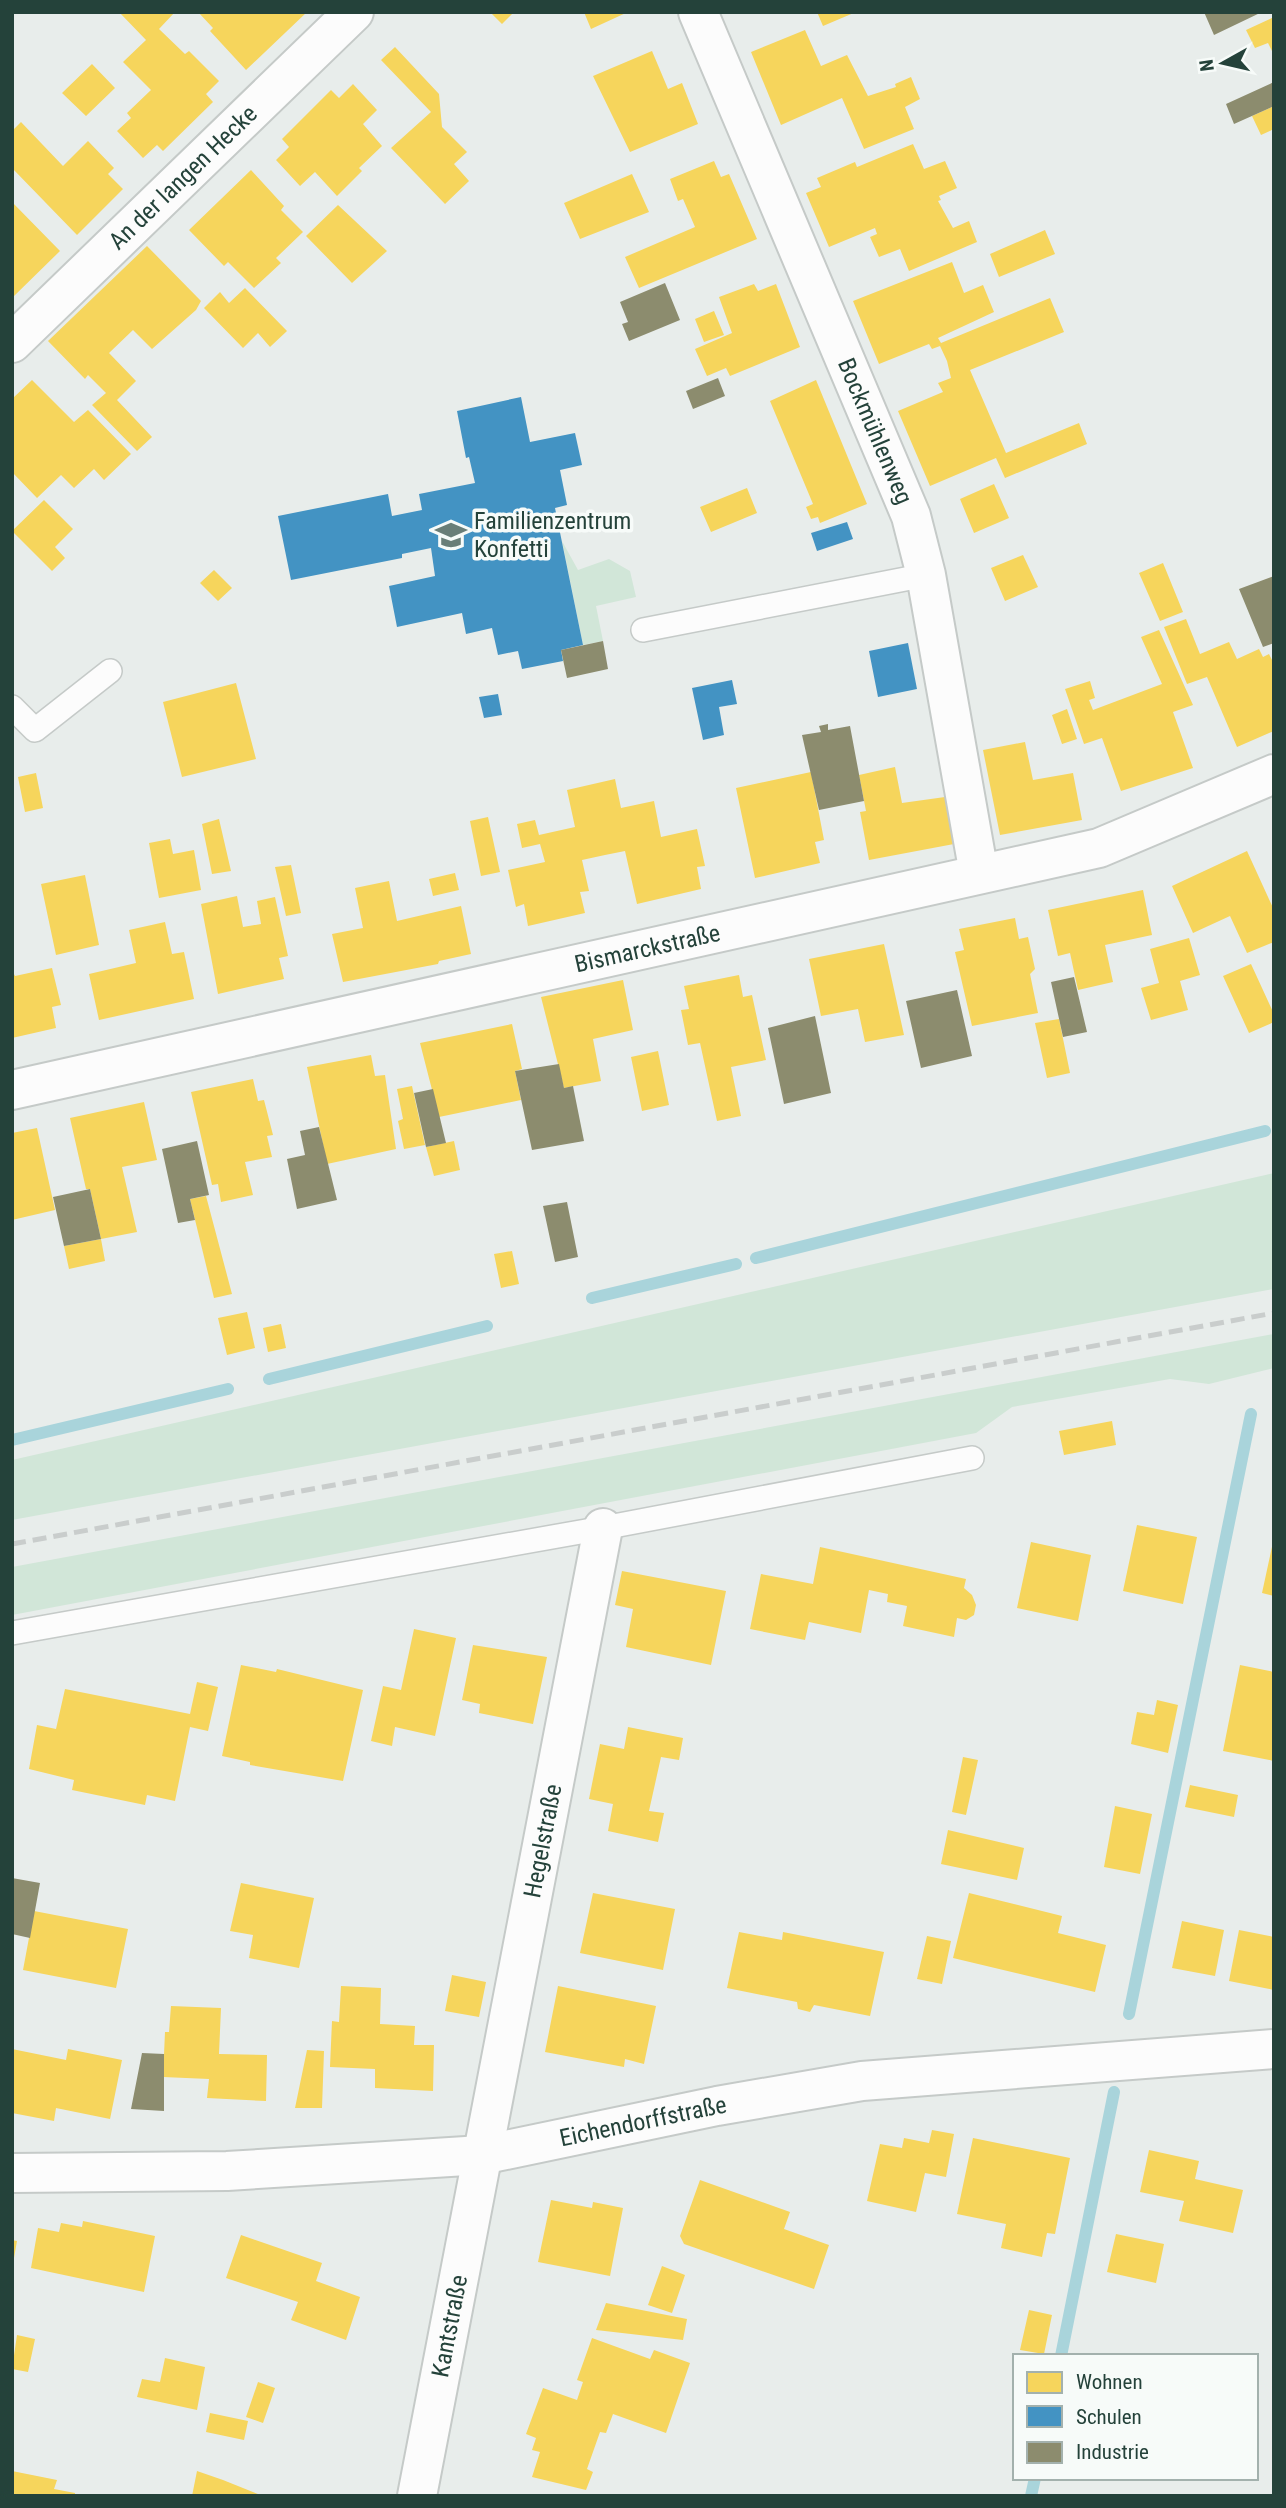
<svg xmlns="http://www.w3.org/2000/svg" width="1286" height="2508" font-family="'Roboto Condensed',sans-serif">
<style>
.green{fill:#d1e6d8}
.homes{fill:#f6d55c}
.schools{fill:#4393c3}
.industry{fill:#8c8c6e}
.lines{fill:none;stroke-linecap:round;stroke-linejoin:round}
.stream{stroke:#a9d4db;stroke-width:12}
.lane-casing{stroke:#c5cac8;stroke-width:26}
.street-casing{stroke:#c5cac8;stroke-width:42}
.lane{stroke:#fcfcfc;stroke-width:23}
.street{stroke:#fcfcfc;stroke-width:38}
.rail{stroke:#c9cdcc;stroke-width:5;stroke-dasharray:14 7;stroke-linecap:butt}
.labels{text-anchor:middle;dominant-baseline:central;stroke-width:7;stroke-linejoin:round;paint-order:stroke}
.street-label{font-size:24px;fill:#24423a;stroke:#f7fbf9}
.poi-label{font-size:24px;fill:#24423a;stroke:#f7fbf9;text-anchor:start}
</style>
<rect width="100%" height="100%" fill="#e8edeb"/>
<path class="green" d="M562,541L578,570L609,559L630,571L636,597L596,606L603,641L583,645Z
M1274,1173V1289L12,1520V1460Z
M1274,1334V1368L1209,1384L1170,1379L1012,1407L976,1433L12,1615V1567Z"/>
<path class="homes" d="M119,12H175L159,29L185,54L189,51L219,81L206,94L213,102L163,151L157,145L143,158L117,131L131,118L127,113L151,90L123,62L146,40Z
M198,12H307L246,70L210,31L213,28Z
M490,12H514L502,24Z
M584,12H628L591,29Z
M817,12H856L823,26Z
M1274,17V55L1268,43L1255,48L1246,30Z
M805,30L821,66L847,55L868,96L896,87L895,84L911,77L920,99L905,107L914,129L864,149L842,98L781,125L751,52Z
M395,47L439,94L442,127L467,152L454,164L469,181L445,204L391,148L431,112L381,60Z
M652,51L668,89L682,83L698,124L630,152L593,76Z
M92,64L115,88L86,116L62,93Z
M353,84L377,110L363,124L382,146L359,168L362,171L337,196L315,172L300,186L276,160L289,147L282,139L331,90L339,98Z
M1274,106V129L1261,135L1252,116Z
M21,122L63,166L88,141L114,168L108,174L123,189L77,235L12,168V131Z
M913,144L924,169L945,161L957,188L939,196L941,200L938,201L953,228L969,221L977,242L909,271L900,249L879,257L870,237L877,234L875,228L829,247L806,193L821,187L817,178L855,162L857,167Z
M714,161L721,177L729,174L757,239L639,288L625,257L695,227L683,199L678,201L670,179Z
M251,170L284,206L281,210L303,232L276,258L281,263L254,288L228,262L224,266L189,230Z
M632,174L649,212L580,239L564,203Z
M12,202L60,251L12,298Z
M338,205L387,251L352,283L306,236Z
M1045,230L1055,254L999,277L990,254Z
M147,246L201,301L196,310L152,349L133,330L109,353L136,381L117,400L152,437L137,451L92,405L106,393L88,375L85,379L48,341Z
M952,262L964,293L983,285L994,312L938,338L941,343L1050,298L1064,332L970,370L1006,453L1079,423L1087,444L1005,478L996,458L930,486L898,411L943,392L938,383L951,378L947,361L940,346L932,349L929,344L879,364L853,301Z
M754,284L758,291L776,284L800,347L730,376L726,368L707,376L695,349L732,333L719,297Z
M245,288L287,331L270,347L258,333L243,348L204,308L220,292L229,303Z
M714,311L724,335L704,342L695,319Z
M32,380L74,422L88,410L131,454L104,480L94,469L74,488L61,475L37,498L12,472V399Z
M816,380L867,504L820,523L818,517L811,519L806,507L813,504L770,401Z
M994,484L1009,518L974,533L960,499Z
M747,488L757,513L711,532L700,507Z
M44,500L73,529L55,547L65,558L52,571L12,531Z
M1023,555L1038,587L1005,601L991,568Z
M1163,563L1183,612L1160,621L1139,573Z
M214,570L232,588L218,601L200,583Z
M1186,619L1200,654L1229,642L1237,659L1259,649L1263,657L1269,654L1274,664V731L1237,747L1207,677L1187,684L1164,627Z
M1159,630L1193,705L1173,712L1193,768L1121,791L1102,738L1084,744L1065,689L1090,681L1095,698L1089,700L1093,710L1162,684L1141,637Z
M236,683L256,759L182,777L163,702Z
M1067,709L1077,739L1062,744L1052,715Z
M1025,742L1033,780L1073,773L1082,820L1000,835L983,750Z
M895,767L902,803L945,797L954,844L869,860L860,812L866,811L859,775Z
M811,772L824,840L815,842L820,863L755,878L736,788Z
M36,773L43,808L25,812L18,777Z
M615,779L621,808L654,801L661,837L697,829L705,866L697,867L701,889L637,904L625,851L605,855L582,860L589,891L580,892L585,913L528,926L524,904L516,907L508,870L545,862L540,844L522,848L517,824L535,820L539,835L575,827L567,790Z
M488,817L500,872L481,876L470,821Z
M219,819L231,871L212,874L202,824Z
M170,839L173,854L194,850L201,890L159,898L149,843Z
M1247,851L1274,910V942L1247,953L1230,916L1193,933L1172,886Z
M291,865L301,913L286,916L275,867Z
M455,873L459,890L433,896L429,879Z
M85,875L99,945L56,955L41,884Z
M389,881L397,921L461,906L471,954L439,961L438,964L343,982L332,934L363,928L355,888Z
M1143,890L1152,935L1105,945L1113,982L1078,990L1070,953L1058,956L1048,910Z
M237,896L243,927L261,924L257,901L275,897L288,956L279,958L284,979L218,994L201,904Z
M1015,918L1019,939L1028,937L1035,969L1030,974L1038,1013L972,1026L955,952L964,950L959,929Z
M165,922L172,954L184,952L194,999L99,1020L89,974L136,963L129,930Z
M1189,938L1200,975L1180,981L1188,1010L1151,1020L1141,988L1159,983L1150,949Z
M884,944L904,1035L865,1042L858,1009L821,1016L809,959Z
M1251,964L1274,1014V1022L1249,1033L1223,976Z
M52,968L61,1005L52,1007L56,1028L12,1038V970L15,976Z
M739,975L743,997L752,995L766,1060L731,1067L741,1116L717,1121L700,1043L688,1045L681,1010L689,1009L684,986Z
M623,980L633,1030L593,1039L601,1081L564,1088L541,997Z
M1059,1019L1070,1073L1047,1078L1035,1023Z
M512,1024L522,1069L515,1071L521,1100L439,1117L420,1043Z
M658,1051L669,1105L642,1111L631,1057Z
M371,1055L375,1076L385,1075L396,1149L327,1164L307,1067Z
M253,1079L258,1101L264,1100L273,1135L267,1136L272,1157L245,1162L253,1195L221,1202L218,1184L212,1185L191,1092Z
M412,1086L425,1145L404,1149L398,1121L403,1119L397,1089Z
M144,1102L157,1160L122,1167L137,1232L101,1239L90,1189H86L70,1118Z
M37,1128L55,1210L12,1220V1133Z
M454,1141L460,1170L434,1176L426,1147Z
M206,1196L232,1294L214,1298L190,1199Z
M101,1239L105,1261L69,1269L64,1246Z
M512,1251L519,1284L501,1288L494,1254Z
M247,1312L255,1348L227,1355L218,1318Z
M281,1324L286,1348L268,1352L263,1328Z
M1112,1421L1116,1445L1064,1455L1059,1431Z
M1137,1525L1197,1537L1183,1604L1123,1591Z
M1031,1542L1091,1555L1078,1621L1017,1608Z
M1273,1542L1274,1543V1596L1262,1593Z
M820,1547L966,1579L964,1588L972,1595L976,1605L974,1615L966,1620L957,1618L954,1637L903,1626L907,1606L887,1602L888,1594L869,1590L861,1633L809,1622L805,1640L750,1629L761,1574L813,1584Z
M622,1571L726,1591L711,1665L626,1647L633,1609L615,1605Z
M414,1629L456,1638L435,1736L395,1727L392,1746L371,1741L383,1686L401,1690Z
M473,1645L547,1657L533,1724L479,1713L480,1704L462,1700Z
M241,1665L276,1672L277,1669L363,1690L343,1781L250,1765V1762L222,1756Z
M1240,1665L1274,1672V1761L1223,1751Z
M197,1682L218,1687L208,1731L190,1727L175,1801L147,1795L145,1805L72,1790L74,1780L29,1769L37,1725L56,1729L65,1689L190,1714Z
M1157,1700L1178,1705L1168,1753L1131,1744L1137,1712L1154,1715Z
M628,1727L683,1738L679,1760L661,1757L649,1811L664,1813L658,1842L608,1831L613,1804L589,1799L600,1744L624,1749Z
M963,1757L978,1760L966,1815L952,1812Z
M1190,1785L1238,1795L1234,1817L1185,1807Z
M1115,1806L1152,1814L1140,1874L1104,1867Z
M948,1830L1024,1848L1017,1880L941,1864Z
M241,1883L314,1898L299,1968L249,1958L253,1935L230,1931Z
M593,1893L675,1909L663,1970L580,1953Z
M969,1893L1062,1916L1058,1933L1106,1945L1095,1992L953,1958Z
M34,1911L128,1929L116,1988L23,1970Z
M1182,1921L1224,1930L1215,1976L1172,1968Z
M1239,1930L1274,1937V1990L1229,1981Z
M739,1932L782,1940L783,1932L884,1952L870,2016L814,2005L810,2012L798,2009L797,2002L727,1988Z
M927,1936L951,1941L942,1984L917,1979Z
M452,1975L486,1982L479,2017L445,2011Z
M341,1986L381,1988L380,2024L415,2026L414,2045H434L433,2091L375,2088V2069L330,2067L332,2021L339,2022Z
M558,1986L656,2006L644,2064L625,2059L624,2067L545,2052Z
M171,2006L221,2008L219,2054L267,2055L266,2101L207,2098L209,2079L163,2077L165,2032H169Z
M12,2049L66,2060L68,2049L122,2060L110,2119L56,2108L54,2121L12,2113Z
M307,2050L324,2051L322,2108H295Z
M932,2130L954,2134L946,2177L925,2173L916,2212L867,2201L880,2144L902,2148L904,2138L929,2143Z
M973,2138L1070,2158L1055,2234L1047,2233L1042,2257L1001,2248L1006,2224L957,2214Z
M1149,2150L1199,2161L1195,2179L1243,2190L1233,2233L1179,2221L1184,2201L1140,2192Z
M700,2180L790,2212L784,2229L829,2245L814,2289L684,2244L680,2236Z
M551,2200L592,2208L593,2202L623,2208L610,2276L538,2262Z
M83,2221L155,2236L144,2292L31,2268L38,2228L59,2232L61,2223L82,2227Z
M1116,2234L1164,2244L1156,2283L1107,2272Z
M241,2235L322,2263L316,2281L360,2297L346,2340L291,2320L298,2302L226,2278Z
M12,2240L17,2241L14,2258H12Z
M662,2266L685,2275L672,2313L648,2305Z
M606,2303L687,2319L683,2340L596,2330Z
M1029,2310L1052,2315L1044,2354L1020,2350Z
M17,2335L35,2339L28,2372L12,2369Z
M592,2338L650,2359L654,2350L690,2363L666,2433L613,2414L606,2433L600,2432L587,2469L593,2472L586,2490L532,2477L540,2452L532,2450L536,2438L526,2434L543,2388L577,2400L583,2382L577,2380Z
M165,2358L205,2367L197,2410L137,2397L142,2379L160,2382Z
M258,2382L275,2388L263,2423L246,2417Z
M210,2413L248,2421L244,2440L206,2432Z
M12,2471L57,2480L54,2489L75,2493V2496H12Z
M197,2471L223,2480L263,2496H192Z"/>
<path class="schools" d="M521,397L530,442L575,433L582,465L560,470L567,505L555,508L583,645L561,650L563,661L522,669L518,651L498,655L492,628L466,634L462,613L397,627L389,586L435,576L431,548L402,554V558L291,580L278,516L388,494L392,516L422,510L419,494L475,483L469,457L466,458L457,411Z
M847,522L853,539L817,551L811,533Z
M908,643L917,689L878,697L869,651Z
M732,680L737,704L719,707L724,735L703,740L692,688Z
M498,694L502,715L484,718L479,697Z"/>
<path class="industry" d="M1204,12H1262L1214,35Z
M1274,82V106L1234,124L1226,104Z
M665,283L680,320L629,341L622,324L628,322L620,302Z
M718,378L725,396L693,409L686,391Z
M1274,576V643L1263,647L1239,589Z
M603,641L608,669L567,678L561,650Z
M828,724V730L850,726L864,801L819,810L802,735L821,732L819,726Z
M1074,977L1087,1032L1063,1037L1051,982Z
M957,990L972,1056L921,1068L906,1001Z
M815,1016L831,1093L784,1104L768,1028Z
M559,1064L564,1088L573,1086L584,1141L532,1150L515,1071Z
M433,1089L446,1143L426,1147L414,1093Z
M319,1127L337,1200L297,1209L287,1159L305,1155L300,1131Z
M197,1141L209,1195L190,1199L195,1220L178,1223L162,1149Z
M90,1189L101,1239L64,1246L53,1197Z
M567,1202L578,1257L555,1262L543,1206Z
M12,1878L40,1883L30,1938L12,1934Z
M142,2053L164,2054V2111L131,2109Z"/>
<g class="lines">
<path class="stream" d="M756,1258L1265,1131
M592,1298L736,1264
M269,1379L487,1326
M12,1440L228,1389
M1129,2014L1251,1414
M1061,2356L1114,2092
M1031,2496L1035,2478"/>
<defs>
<path id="lane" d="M643,630L926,575
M12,707L35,730L110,671
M12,1633L603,1528L972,1458"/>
<g id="street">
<path id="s1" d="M698,12L911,516L926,575L979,874"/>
<path id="s2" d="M12,343L354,12"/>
<path id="s3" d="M12,1090L1099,848L1274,774"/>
<path id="s4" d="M12,2173L227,2171L482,2155L717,2106L862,2081L1274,2049"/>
<path id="s5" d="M417,2496L603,1528"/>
</g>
</defs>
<use href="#lane" class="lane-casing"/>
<use href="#street" class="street-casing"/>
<use href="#lane" class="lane"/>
<use href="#street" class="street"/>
<path class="rail" d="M12,1544L1274,1313"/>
</g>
<defs>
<symbol id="school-bare" viewBox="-9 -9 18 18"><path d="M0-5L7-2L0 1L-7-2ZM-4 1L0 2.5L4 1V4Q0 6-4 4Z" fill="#697e78" stroke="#f7fbf9" stroke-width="2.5" paint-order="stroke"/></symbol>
</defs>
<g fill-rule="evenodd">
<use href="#school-bare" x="429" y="513" width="44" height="44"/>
</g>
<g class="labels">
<g class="street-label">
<text stroke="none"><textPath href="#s2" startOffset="238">An der langen Hecke</textPath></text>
<text stroke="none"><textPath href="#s1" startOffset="455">Bockmühlenweg</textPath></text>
<text stroke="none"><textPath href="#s3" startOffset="651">Bismarckstraße</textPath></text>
<text stroke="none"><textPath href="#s5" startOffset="667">Hegelstraße</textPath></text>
<text stroke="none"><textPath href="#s4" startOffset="635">Eichendorffstraße</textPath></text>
<text stroke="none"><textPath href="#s5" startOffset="173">Kantstraße</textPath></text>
</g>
<g class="poi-label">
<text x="474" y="521">Familienzentrum<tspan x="474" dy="28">Konfetti</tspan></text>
</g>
</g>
<rect width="1286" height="2508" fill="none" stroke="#24423a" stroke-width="28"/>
<rect x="1013" y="2354" width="245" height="126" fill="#f7fbf9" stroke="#a3b1ad" stroke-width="2"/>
<rect x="1027" y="2372" width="35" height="21" fill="#f6d55c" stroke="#a3b1ad" stroke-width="2"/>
<text x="1076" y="2389" font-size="21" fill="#24423a">Wohnen</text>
<rect x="1027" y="2406" width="35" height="21" fill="#4393c3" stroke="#a3b1ad" stroke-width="2"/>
<text x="1076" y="2424" font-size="21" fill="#24423a">Schulen</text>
<rect x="1027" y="2442" width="35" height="21" fill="#8c8c6e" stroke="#a3b1ad" stroke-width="2"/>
<text x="1076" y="2459" font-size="21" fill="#24423a">Industrie</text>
<g transform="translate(1223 63) rotate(262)" stroke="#f7fbf9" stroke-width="5" paint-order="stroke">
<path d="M0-5L12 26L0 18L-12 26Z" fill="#24423a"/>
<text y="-10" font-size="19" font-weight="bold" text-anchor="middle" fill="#24423a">N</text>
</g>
</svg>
